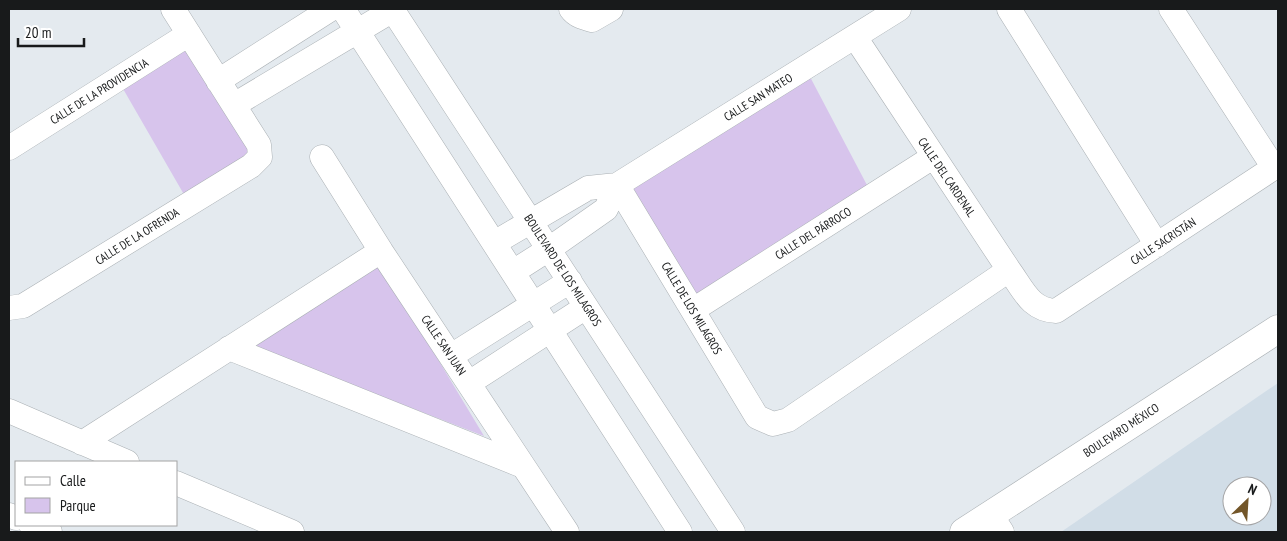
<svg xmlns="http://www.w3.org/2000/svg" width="1287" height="541" font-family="'PT Sans Narrow',sans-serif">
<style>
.built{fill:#d1dde7;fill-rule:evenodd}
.green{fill:#d7c4ec}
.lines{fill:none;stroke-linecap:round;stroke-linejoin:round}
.street-casing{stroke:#aab0b4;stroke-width:25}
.secondary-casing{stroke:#aab0b4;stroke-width:29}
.street{stroke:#fff;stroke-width:24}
.secondary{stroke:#fff;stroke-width:28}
.labels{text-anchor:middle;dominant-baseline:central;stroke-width:4;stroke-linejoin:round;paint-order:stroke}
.street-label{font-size:12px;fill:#181a1b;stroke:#fff}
</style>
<rect width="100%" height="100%" fill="#e4eaef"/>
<path class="built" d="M1278,383V532H1061ZM1232,486H1262V516H1232Z"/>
<path class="green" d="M187,45L250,153L186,198L122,87Z
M808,73L868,187L693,297L631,187Z
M380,263L484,436L251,346Z"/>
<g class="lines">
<defs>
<path id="street" d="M343,9L680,532
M392,9L733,532
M571,9C576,16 584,18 592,20L611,9
M1009,9L1157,245
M1171,9L1274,168
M855,37L1009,270C1023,289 1030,310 1056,311L1278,165
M218,81L331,9
M234,105L393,10
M9,148L189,34
M322,157L381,251L567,532
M617,185L757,417L773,424L788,420L1009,270
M494,243L588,188L617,185L899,9
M513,272L549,249L606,209L617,185
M9,308L23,306L251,166L260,157L259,145L173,9
M693,310L933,157
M229,348L523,466
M451,356L570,281
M469,383L586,307
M9,411L127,462
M82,443L381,251
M176,483L292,532
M9,515L16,518
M991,515L1002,532
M31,525L50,532"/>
<path id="secondary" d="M964,532L1278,329"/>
</defs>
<use href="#street" class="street-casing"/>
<use href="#secondary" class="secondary-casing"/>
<use href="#street" class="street"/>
<use href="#secondary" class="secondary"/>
</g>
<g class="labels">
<g class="street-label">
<text transform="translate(99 91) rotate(-32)">CALLE DE LA PROVIDENCIA</text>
<text transform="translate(758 97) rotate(-32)">CALLE SAN MATEO</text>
<text transform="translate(947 177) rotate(56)">CALLE DEL CARDENAL</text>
<text transform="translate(813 233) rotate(-32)">CALLE DEL PÁRROCO</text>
<text transform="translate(137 236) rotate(-32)">CALLE DE LA OFRENDA</text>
<text transform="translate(1163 241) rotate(-33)">CALLE SACRISTÁN</text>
<text transform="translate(563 270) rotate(57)">BOULEVARD DE LOS MILAGROS</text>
<text transform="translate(692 308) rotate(59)">CALLE DE LOS MILAGROS</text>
<text transform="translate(444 345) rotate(56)">CALLE SAN JUAN</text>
<text transform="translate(1121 430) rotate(-33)">BOULEVARD MÉXICO</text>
</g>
</g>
<rect width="1287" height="541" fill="none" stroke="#181a1b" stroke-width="20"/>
<rect x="15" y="461" width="162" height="65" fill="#ffffff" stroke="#a3a3a4"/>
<rect x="25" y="477" width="25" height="8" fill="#ffffff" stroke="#a3a3a4"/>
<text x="60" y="486" font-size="15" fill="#181a1b">Calle</text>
<rect x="25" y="498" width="25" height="15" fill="#d7c4ec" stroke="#a3a3a4"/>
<text x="60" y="511" font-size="15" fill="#181a1b">Parque</text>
<g transform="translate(1247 501) rotate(25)"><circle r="24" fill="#ffffff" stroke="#a3a3a4"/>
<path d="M0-4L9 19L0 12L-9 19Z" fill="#735629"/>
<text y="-8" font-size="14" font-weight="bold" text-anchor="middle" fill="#181a1b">N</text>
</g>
<path d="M18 38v8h66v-8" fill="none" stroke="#181a1b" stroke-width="2.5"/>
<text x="25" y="38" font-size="15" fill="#181a1b" stroke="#ffffff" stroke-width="4" paint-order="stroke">20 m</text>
</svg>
